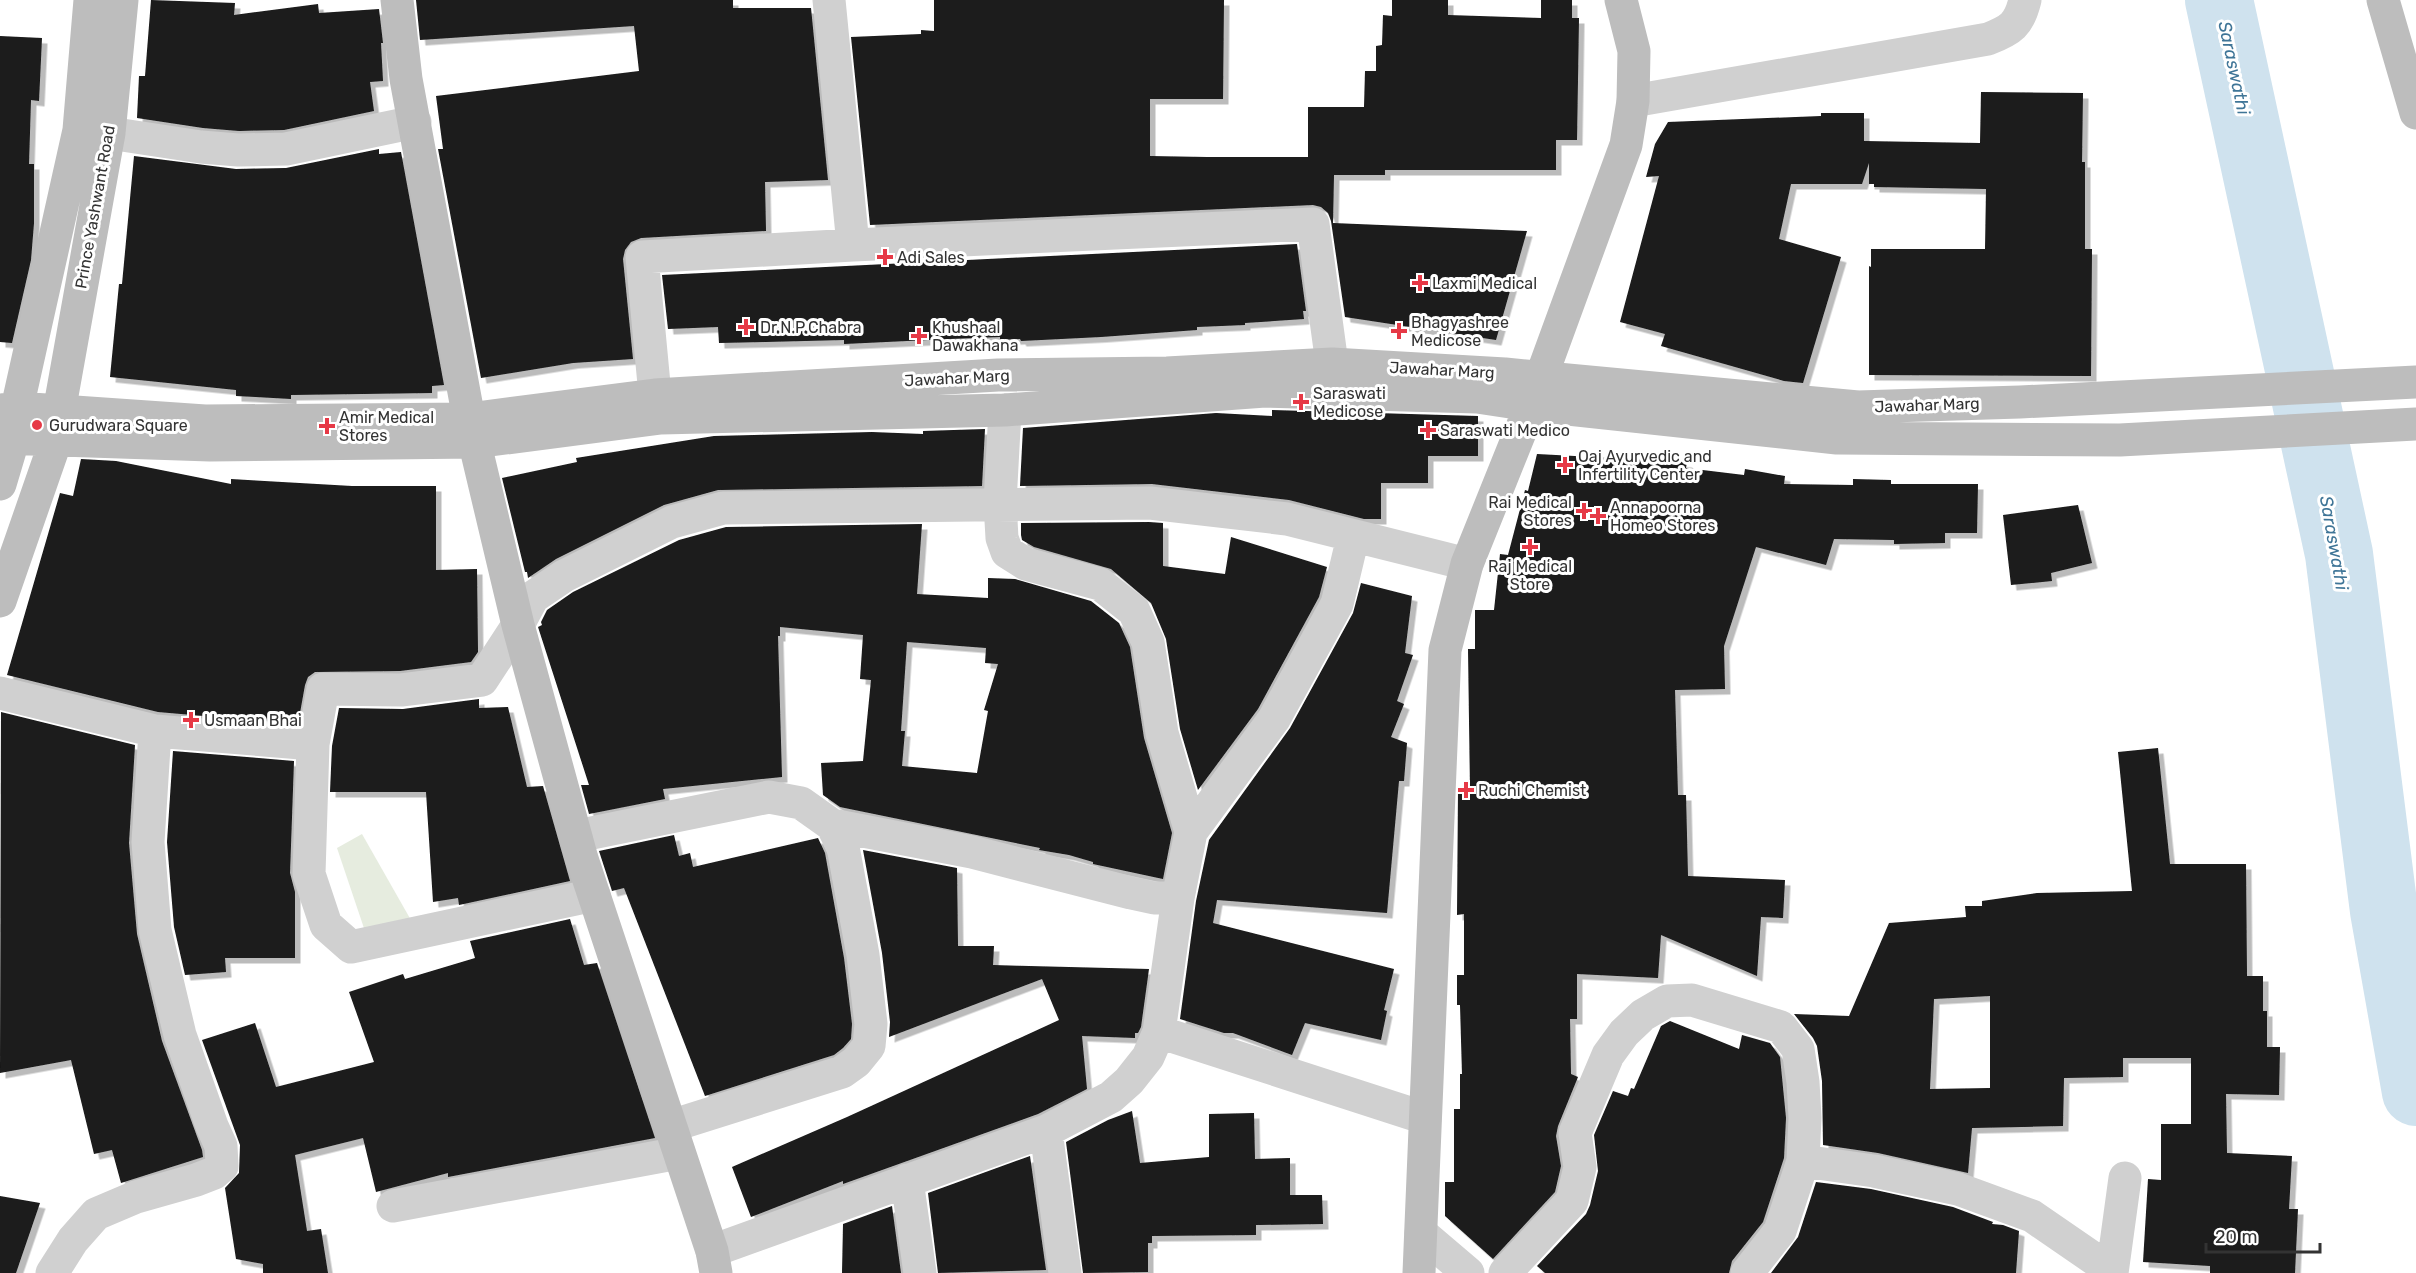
<svg xmlns="http://www.w3.org/2000/svg" width="2416" height="1273" font-family="Rubik,sans-serif">
<style>
.green{fill:#e6ecdf}
.lines{fill:none;stroke-linecap:round;stroke-linejoin:round}
.river{stroke:#cfe2ee;stroke-width:68}
.building{fill:#1a1a1a;fill-rule:evenodd;filter:url(#shadow)}
.street{stroke:#d0d0d0;stroke-width:33}
.secondary{stroke:#bdbdbd;stroke-width:33}
.poi-dot{fill:#e63946;stroke:#fff;stroke-width:2}
.labels{text-anchor:middle;dominant-baseline:central;stroke-width:6;stroke-linejoin:round;paint-order:stroke}
.street-label{font-size:16px;fill:#333;stroke:#fff}
.poi-label{font-size:16px;fill:#333;stroke:#fff;text-anchor:start}
.water-label{font-size:18px;font-style:italic;fill:#3f7597;stroke:#fff}
</style>
<defs>
<filter id="shadow"><feDropShadow dx="5.5" dy="5.5" stdDeviation="0" flood-color="#0004"/></filter>
</defs>
<rect width="100%" height="100%" fill="#fff"/>
<path class="green" d="M362,834L420,936L372,952L337,848Z"/>
<g class="lines">
<path class="river" d="M2219,0L2339,554L2384,911L2416,1092"/>
</g>
<path class="building" d="M151,0L235,3L234,15L318,4L319,13L379,9L383,43H381L383,81L370,82L374,111L284,130L239,131L203,128L137,118L139,76H145Z
M416,0H733V8H811L828,180L765,182L766,231L641,238L631,242L625,250L623,259L633,359L573,363L481,378L438,149H443L436,96L639,71L634,26L420,40Z
M934,0H1224L1223,99H1150V156L1207,157H1308V107H1364L1365,71H1376V46L1382,45L1383,15L1392,16V0H1448V15L1541,18V0H1572V18H1579L1577,140H1556V170H1385V175H1334L1333,223L1527,231L1496,340L1345,317L1331,221L1328,213L1321,207L1313,205L870,225L851,37L921,34V30L934,31Z
M0,36L42,38L39,101L31,100L29,164H34V223L31,260L12,343L0,342Z
M1981,92L2083,93L2082,162H2085V249H2092L2091,376L1869,375V266L1871,267V249H1985L1986,189L1874,187V184H1869V163L1862,184H1791L1779,239L1841,257L1803,383L1784,381L1661,346L1665,334L1620,322L1659,176L1646,177L1655,144L1668,122L1821,116V113H1864V141L1980,143Z
M379,149V154L401,152L444,385L432,386V393L291,395V399L236,396V390L110,377L119,284H122L134,156L236,169L286,168Z
M1297,244L1306,311H1303L1304,319L1245,323V325L1197,327V330L1101,337L1021,341L1020,339L1000,340V337L949,339L844,344V340L719,343L718,327L668,329L662,275Z
M1272,410L1478,416V456H1428V483H1381V519H1364L1289,500L1152,484L1020,486L1023,428L1216,413L1272,416Z
M985,429L982,486L718,490L664,505L556,559L528,578L527,572H525L502,478L577,462L576,458L714,436L872,432L923,434V431Z
M1537,454L1687,462L1686,468L1744,475L1745,469L1785,476L1784,484L1853,485V479L1891,480V484H1978L1977,533H1945V543L1894,544V540L1834,539L1826,565L1756,547L1724,646L1725,689L1675,690L1678,795H1686L1688,876L1785,880L1783,918L1761,917L1757,976L1661,935L1658,978L1577,974V1019H1570L1571,1074L1578,1077L1558,1126L1556,1136L1561,1166L1555,1192L1493,1259L1445,1216V1182H1454V1109H1460V1074H1462L1460,1005H1457V975H1464V914L1457,915L1458,791H1470L1468,649H1475V610H1494L1500,554L1508,555L1525,490L1528,491Z
M81,459L116,461L231,484V479L352,486H436V570L477,569L478,652L471,662L400,671L315,672L308,677L305,685L298,724L158,712L7,675L60,493L73,496Z
M2078,505L2092,563L2051,573L2052,581L2011,585L2003,515Z
M1149,522L1163,523V566L1225,574L1231,537L1327,567L1319,597L1258,709L1198,790L1180,729L1166,639L1151,603L1111,569L1034,547L1022,540L1021,535V523Z
M922,524L917,594L988,598V578L1015,579L1091,601L1119,623L1130,647L1144,738L1172,833L1163,879L1093,864V862L1069,855L1039,850L1040,848L840,807L823,795L821,763L863,761L871,680L860,679L863,635L780,627V636H778L782,777L663,789L665,799L589,814L581,785H589L538,627L542,625L541,622L547,610L573,592L679,540L726,527ZM907,642L986,648L985,663L998,664L984,710L988,711L977,773L902,766L905,731H901Z
M1361,583L1412,596L1405,653L1413,655L1397,701L1404,704L1391,737L1407,743L1404,781H1399L1387,913L1217,900L1213,923L1394,969L1384,1010L1387,1011L1381,1040L1305,1023L1292,1055L1233,1033H1224L1180,1019L1196,901L1209,840L1290,728L1353,613Z
M479,699V708L508,707L527,787L543,786L570,881L459,905L458,898L433,902L426,792H330L332,746L339,708L403,709Z
M1,712L135,745L129,843L137,934L162,1041L202,1150L203,1157L121,1183L112,1150L94,1154L71,1060L0,1073Z
M2158,748L2170,864H2246L2247,976H2263V1011H2267V1047H2280L2279,1095L2226,1094L2227,1153L2292,1156L2289,1209H2298L2295,1273H2210V1266L2143,1262L2148,1179L2161,1180V1124H2191V1058H2123V1077L2064,1078L2063,1126L1972,1128L1968,1173L1878,1153L1823,1145L1822,1081L1817,1046L1813,1038L1794,1014L1849,1016L1889,923L1966,917L1965,906H1982V901L2037,893L2132,891L2118,752ZM1990,996V1088L1930,1089L1934,999Z
M173,751L294,761L290,873L295,892V958H225L226,972L185,975L174,927L167,842Z
M674,835L679,856L690,853L693,867L818,838L825,853L844,958L852,1024L851,1039L843,1048L834,1055L705,1096L624,888L612,891L599,851Z
M863,850L957,868L958,946H994L993,965L1149,969L1141,1027L1138,1033H1135V1038L1082,1036L1087,1089L1038,1114L843,1184V1181L751,1217L732,1167L847,1117L1059,1020L1042,979L889,1037L890,1022L882,953Z
M570,919L584,965L597,963L655,1138L448,1177V1173L376,1192L363,1138L295,1155L307,1231L321,1229L328,1273H263V1264L236,1259L225,1188L239,1173L240,1145L202,1040L255,1023L276,1087L374,1062L349,992L403,974L405,979L475,958L470,941Z
M1670,1021L1739,1049L1742,1035L1770,1043L1780,1057L1786,1118L1784,1158L1763,1222L1732,1261L1729,1273H1545L1537,1266L1586,1214L1590,1205L1598,1171L1594,1135L1613,1091L1628,1096L1631,1088L1634,1089L1661,1026Z
M1132,1111L1140,1163L1209,1157V1114L1254,1113L1255,1159L1290,1158V1195H1322L1323,1224L1256,1225V1235L1152,1236V1243H1148V1272L1083,1273L1066,1142L1108,1120Z
M1030,1156L1046,1270L938,1273L928,1193Z
M1816,1182L1871,1189L1953,1207L1993,1222L1992,1224L2003,1225L2019,1231L2016,1273H1771L1798,1237Z
M0,1196L40,1203L16,1273H0Z
M892,1206L901,1273H842L843,1224Z"/>
<g class="lines">
<path class="street" d="M829,0L853,245
M1633,101L1988,39C2011,30 2019,25 2025,0
M109,133L201,147L238,150L286,149L415,122
M655,395L642,257L853,245L1313,224L1332,364
M0,693L155,731L313,744
M832,825L972,852L1131,893L1154,898H1178
M1191,832L1274,719L1337,604L1353,537
M577,836L769,797L801,803L832,825L843,847L863,955L871,1024L869,1046L856,1062L842,1072L671,1126
M594,895L351,947L326,925L309,874L313,744L323,689L401,690L482,680L518,625L533,597L564,576L672,522L723,508L1150,503L1287,519L1467,564
M1159,1032L1425,1118
M1046,1131L1065,1273
M1803,1161L1874,1171L1958,1189L2032,1216L2112,1271
M907,1180L920,1273
M393,1206L679,1153
M1421,1233L1468,1273
M712,1251L1046,1131L1111,1097L1129,1081L1148,1057L1159,1032L1178,898L1191,832L1162,733L1148,642L1134,611L1100,584L1026,564L1007,552L1002,538L1000,503L1005,410
M52,1273L73,1240L96,1214L136,1197L196,1180L214,1173L222,1166L221,1146L212,1126L180,1035L155,930L148,842L155,731
M1505,1273L1572,1201L1580,1167L1575,1133L1608,1055L1624,1033L1643,1015L1667,1001L1692,1000L1781,1027L1798,1049L1803,1082L1805,1118L1803,1161L1780,1231L1747,1273
M2112,1273L2125,1178"/>
<path class="secondary" d="M397,0L406,79L469,419L518,625L582,859L712,1251L716,1273
M2383,0L2416,113
M0,410L17,408L205,421L469,419L655,395L998,375L1167,373L1332,364L1505,374L1858,407L2020,402L2416,382
M0,438L210,445L475,442L661,418L1005,410L1265,391L1477,397L1531,405L1837,438L2120,440L2416,424
M0,484L14,437L17,408L79,130L90,0
M0,601L56,440L59,412L109,133L122,0
M1419,1273L1445,650L1467,564L1531,405L1626,145L1633,101L1634,51L1621,0"/>
</g>
<g class="poi-dot">
<path d="M882 248h6v6h6v6h-6v6h-6v-6h-6v-6h6z"/>
<path d="M1417 274h6v6h6v6h-6v6h-6v-6h-6v-6h6z"/>
<path d="M743 318h6v6h6v6h-6v6h-6v-6h-6v-6h6z"/>
<path d="M1396 322h6v6h6v6h-6v6h-6v-6h-6v-6h6z"/>
<path d="M916 327h6v6h6v6h-6v6h-6v-6h-6v-6h6z"/>
<path d="M1298 393h6v6h6v6h-6v6h-6v-6h-6v-6h6z"/>
<circle cx="37" cy="425" r="6"/>
<path d="M324 417h6v6h6v6h-6v6h-6v-6h-6v-6h6z"/>
<path d="M1425 421h6v6h6v6h-6v6h-6v-6h-6v-6h6z"/>
<path d="M1562 456h6v6h6v6h-6v6h-6v-6h-6v-6h6z"/>
<path d="M1581 502h6v6h6v6h-6v6h-6v-6h-6v-6h6z"/>
<path d="M1595 507h6v6h6v6h-6v6h-6v-6h-6v-6h6z"/>
<path d="M1527 538h6v6h6v6h-6v6h-6v-6h-6v-6h6z"/>
<path d="M188 711h6v6h6v6h-6v6h-6v-6h-6v-6h6z"/>
<path d="M1463 781h6v6h6v6h-6v6h-6v-6h-6v-6h6z"/>
</g>
<g class="labels">
<g class="street-label">
<text transform="translate(95 207) rotate(-80)">Prince Yashwant Road</text>
<text transform="translate(1442 370) rotate(3)">Jawahar Marg</text>
<text transform="translate(957 378) rotate(-3)">Jawahar Marg</text>
<text transform="translate(1927 405) rotate(-2)">Jawahar Marg</text>
</g>
<g class="poi-label">
<text x="897" y="257">Adi Sales</text>
<text x="1432" y="283">Laxmi Medical</text>
<text x="1411" y="322">Bhagyashree<tspan x="1411" dy="18">Medicose</tspan></text>
<text x="760" y="327">Dr.N.P.Chabra</text>
<text x="932" y="327">Khushaal<tspan x="932" dy="18">Dawakhana</tspan></text>
<text x="1313" y="393">Saraswati<tspan x="1313" dy="18">Medicose</tspan></text>
<text x="339" y="417">Amir Medical<tspan x="339" dy="18">Stores</tspan></text>
<text x="49" y="425">Gurudwara Square</text>
<text x="1440" y="430">Saraswati Medico</text>
<text x="1578" y="456">Oaj Ayurvedic and<tspan x="1578" dy="18">Infertility Center</tspan></text>
<text x="1572" y="502" text-anchor="end">Rai Medical<tspan x="1572" dy="18">Stores</tspan></text>
<text x="1610" y="507">Annapoorna<tspan x="1610" dy="18">Homeo Stores</tspan></text>
<text x="1530" y="566" text-anchor="middle">Raj Medical<tspan x="1530" dy="18">Store</tspan></text>
<text x="204" y="720">Usmaan Bhai</text>
<text x="1478" y="790">Ruchi Chemist</text>
</g>
<g class="water-label">
<text transform="translate(2234 68) rotate(78)">Saraswathi</text>
<text transform="translate(2334 543) rotate(80)">Saraswathi</text>
</g>
</g>
<path d="M2206 1243v9h114v-9" fill="none" stroke="#333333" stroke-width="3"/>
<text x="2215" y="1243" font-size="18" fill="#333333" stroke="#ffffff" stroke-width="4.5" paint-order="stroke">20 m</text>
</svg>
